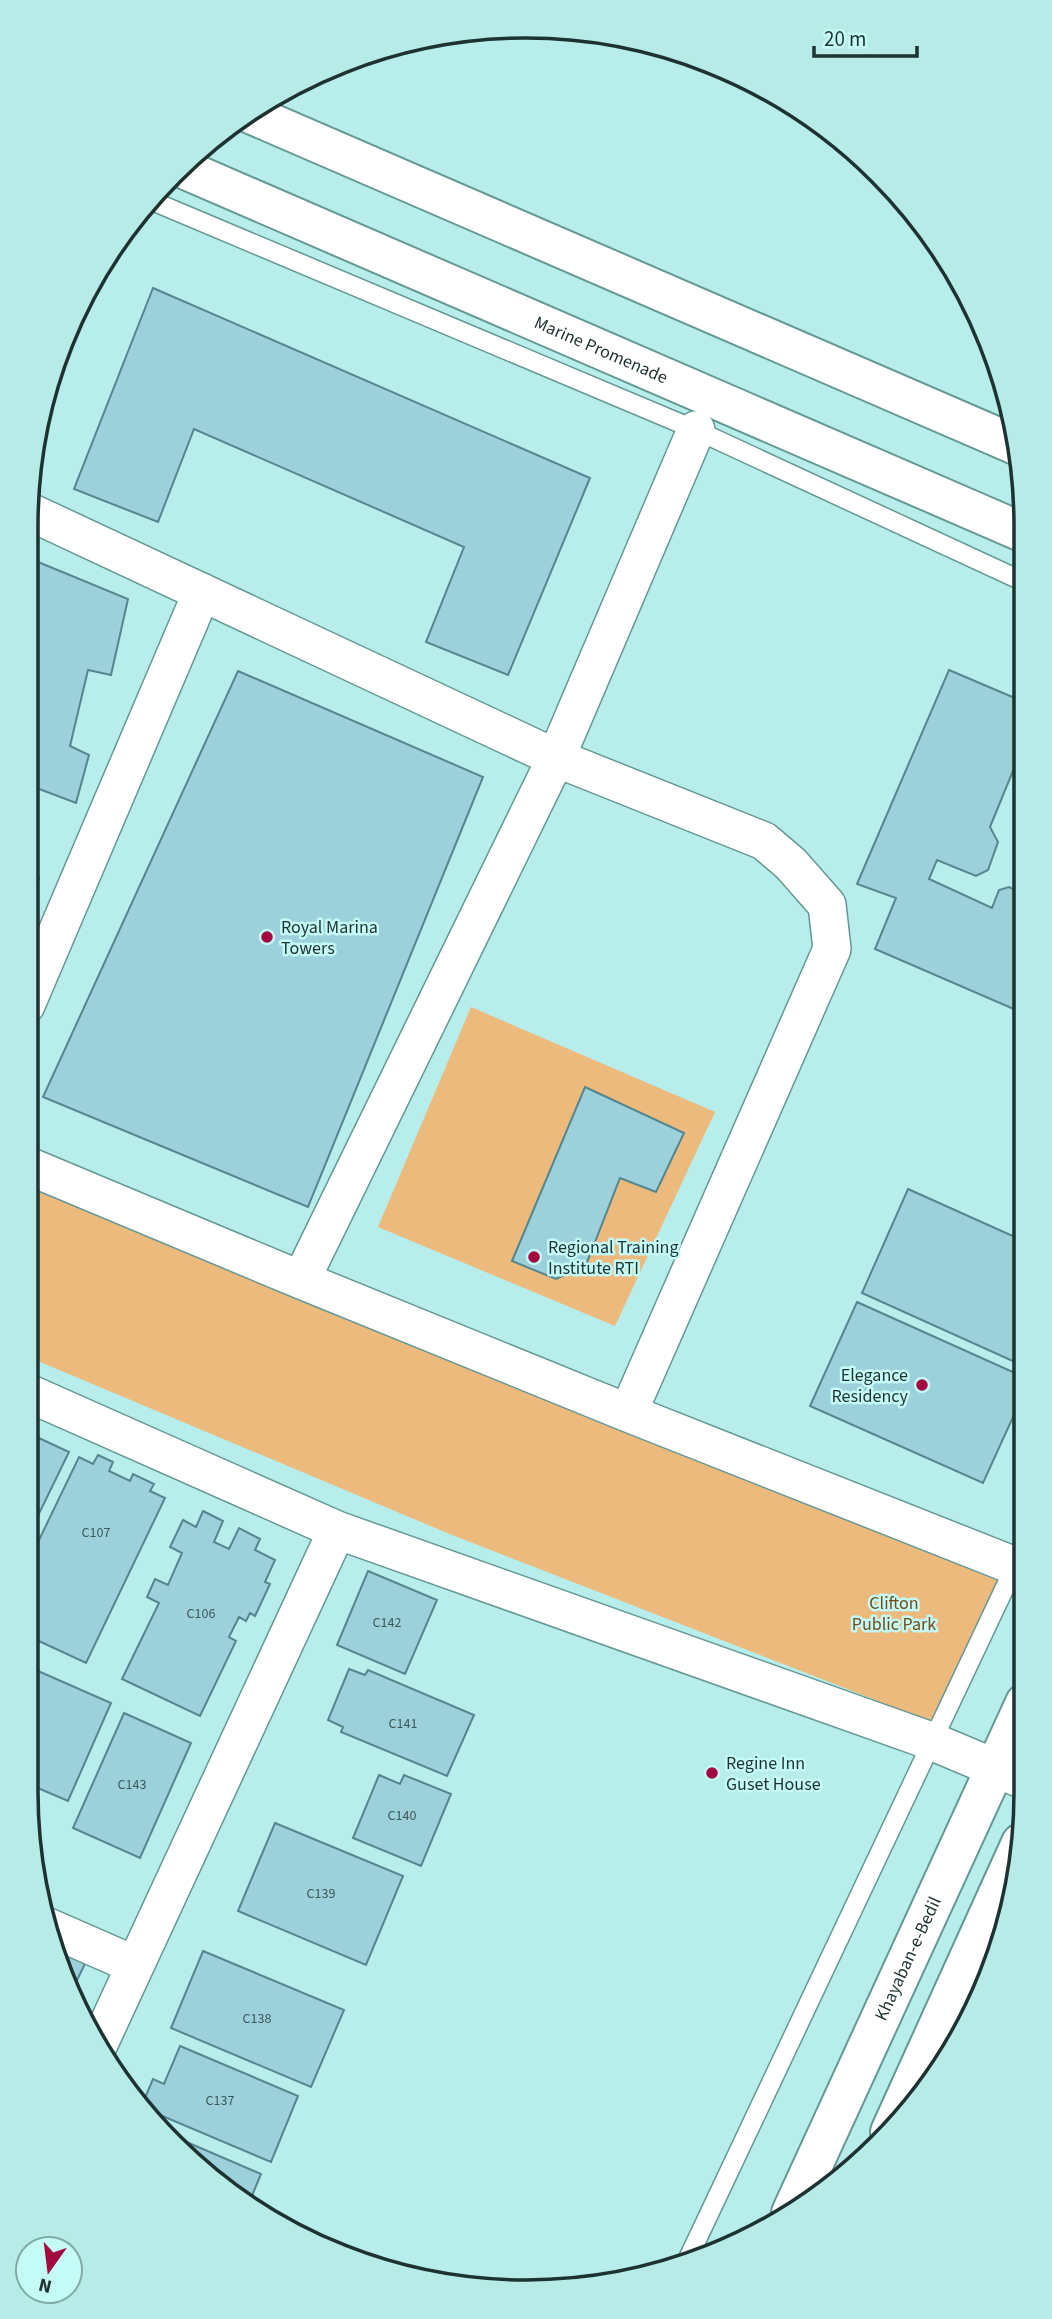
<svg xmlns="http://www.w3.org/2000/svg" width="1052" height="2319" font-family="'Source Sans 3',sans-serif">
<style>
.green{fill:#ecba7d}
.building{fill:#9cd0da;stroke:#54868f;stroke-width:2}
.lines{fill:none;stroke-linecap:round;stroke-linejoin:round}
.service-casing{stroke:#649895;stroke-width:21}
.minor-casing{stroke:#649895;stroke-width:40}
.secondary-casing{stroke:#649895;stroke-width:42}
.service{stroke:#fff;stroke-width:18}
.minor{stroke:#fff;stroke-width:37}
.secondary{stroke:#fff;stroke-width:38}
.poi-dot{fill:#a3083f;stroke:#c4fbf7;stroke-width:2.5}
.labels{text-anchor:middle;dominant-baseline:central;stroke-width:5;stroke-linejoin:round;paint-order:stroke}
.number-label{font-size:14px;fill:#3d5a5b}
.street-label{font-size:18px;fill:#1d3231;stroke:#c4fbf7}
.poi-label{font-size:18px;fill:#1d3231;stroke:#c4fbf7;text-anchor:start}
.park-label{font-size:18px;fill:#714b18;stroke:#c4fbf7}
.rim{fill:none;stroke:#1d3231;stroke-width:3.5}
</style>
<rect width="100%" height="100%" fill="#b7edea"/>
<path class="green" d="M471,1007L715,1112L615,1326L378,1227Z
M26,1175L1016,1566L937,1724L452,1535L26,1356Z"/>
<path class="building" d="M153,288L590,478L508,675L426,642L464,547L194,429L158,522L74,489Z
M26,557L128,599L111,675L88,670L70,746L89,755L76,803L26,784Z
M949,670L1022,701V763L1017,761L990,827L998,842L988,870L976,876L937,860L929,879L992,908L999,890L1009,887L1019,892L1023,889V1013L875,949L896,898L857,884Z
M238,671L483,777L308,1207L43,1097Z
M26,842L34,852L29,864L39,878L36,889L26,887Z
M585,1087L684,1133L656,1192L620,1178L586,1265L556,1279L512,1261Z
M908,1189L1024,1241V1366L862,1293Z
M857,1302L1024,1377V1393L983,1483L810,1406Z
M26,1432L69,1452L34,1524L26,1520Z
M98,1455L113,1462L109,1471L130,1481L133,1474L154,1484L150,1491L165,1498L86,1663L26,1635V1567L79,1457L93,1464Z
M203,1511L223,1521L214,1542L229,1549L239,1528L260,1539L255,1550L275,1560L265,1582L270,1584L255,1616L250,1613L246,1621L239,1617L229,1637L236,1641L200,1716L122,1679L159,1603L147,1597L155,1579L168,1585L182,1553L170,1547L183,1520L196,1527Z
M368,1571L437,1600L405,1674L337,1645Z
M349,1669L365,1675L368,1670L474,1715L447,1776L341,1732L343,1727L328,1720Z
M38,1671L111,1703L68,1801L26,1783V1697Z
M124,1713L191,1743L140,1858L73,1828Z
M379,1775L400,1784L404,1775L451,1794L421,1866L353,1838Z
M275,1823L403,1876L366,1965L238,1911Z
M49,1931L91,1951L71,1993L53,1954Z
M203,1951L344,2010L311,2087L171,2028Z
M180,2046L298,2096L271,2162L141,2107L153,2079L164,2084Z
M161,2131L261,2174L249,2203Z"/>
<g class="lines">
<defs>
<path id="service" d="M150,200L696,430L1022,581
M684,2267L1025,1545"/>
<path id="minor" d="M28,511L556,758L764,841L791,864L827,905L832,949L628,1413
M26,1005L202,592
M26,1165L301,1280L628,1413L1025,1570
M301,1280L556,758L696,430
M26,1392L337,1530L931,1741L1026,1781
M48,1927L135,1965
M97,2048L337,1530"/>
<g id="secondary">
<path d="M246,112L1018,446"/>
<path id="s1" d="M179,167L1022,532"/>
<path d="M890,2132L1021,1843"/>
<path id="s2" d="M791,2213L1025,1703"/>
</g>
</defs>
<use href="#service" class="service-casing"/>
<use href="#minor" class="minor-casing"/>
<use href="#secondary" class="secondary-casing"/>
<use href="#service" class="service"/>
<use href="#minor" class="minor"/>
<use href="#secondary" class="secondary"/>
</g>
<g class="poi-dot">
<circle cx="267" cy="937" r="7"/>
<circle cx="534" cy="1257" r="7"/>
<circle cx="922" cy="1385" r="7"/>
<circle cx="712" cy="1773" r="7"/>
</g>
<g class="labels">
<g class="number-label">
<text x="96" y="1533">C107</text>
<text x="201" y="1614">C106</text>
<text x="387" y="1623">C142</text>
<text x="403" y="1724">C141</text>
<text x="132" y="1785">C143</text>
<text x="402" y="1816">C140</text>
<text x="321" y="1894">C139</text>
<text x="257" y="2019">C138</text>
<text x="220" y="2101">C137</text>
</g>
<g class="street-label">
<text stroke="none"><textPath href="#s1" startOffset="460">Marine Promenade</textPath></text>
<text stroke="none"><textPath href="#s2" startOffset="280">Khayaban-e-Bedil</textPath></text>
</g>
<g class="poi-label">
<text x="281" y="927">Royal Marina<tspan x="281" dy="21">Towers</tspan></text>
<text x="548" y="1247">Regional Training<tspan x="548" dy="21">Institute RTI</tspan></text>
<text x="908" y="1375" text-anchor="end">Elegance<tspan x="908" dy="21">Residency</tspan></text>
<text x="726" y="1763">Regine Inn<tspan x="726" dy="21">Guset House</tspan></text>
</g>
<g class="park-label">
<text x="894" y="1603">Clifton<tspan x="894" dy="21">Public Park</tspan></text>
</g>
</g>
<path d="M0 0H1052V2319H0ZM526 38H526A488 488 0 0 1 1014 526V1792A488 488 0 0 1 526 2280H526A488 488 0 0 1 38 1792V526A488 488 0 0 1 526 38Z" fill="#b7ebe7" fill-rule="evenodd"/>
<path class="rim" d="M526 38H526A488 488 0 0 1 1014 526V1792A488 488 0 0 1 526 2280H526A488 488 0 0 1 38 1792V526A488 488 0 0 1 526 38Z"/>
<g transform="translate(49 2270) rotate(194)"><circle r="33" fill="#c4fbf7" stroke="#81aba8" stroke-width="2"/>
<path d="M0-5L12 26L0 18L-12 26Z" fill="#a3083f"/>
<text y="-10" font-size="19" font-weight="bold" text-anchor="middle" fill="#1d3231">N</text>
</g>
<path d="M814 46v10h103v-10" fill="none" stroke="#1d3231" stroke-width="3.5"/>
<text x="824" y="46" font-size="21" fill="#1d3231" stroke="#c4fbf7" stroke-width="5" paint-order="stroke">20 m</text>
</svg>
